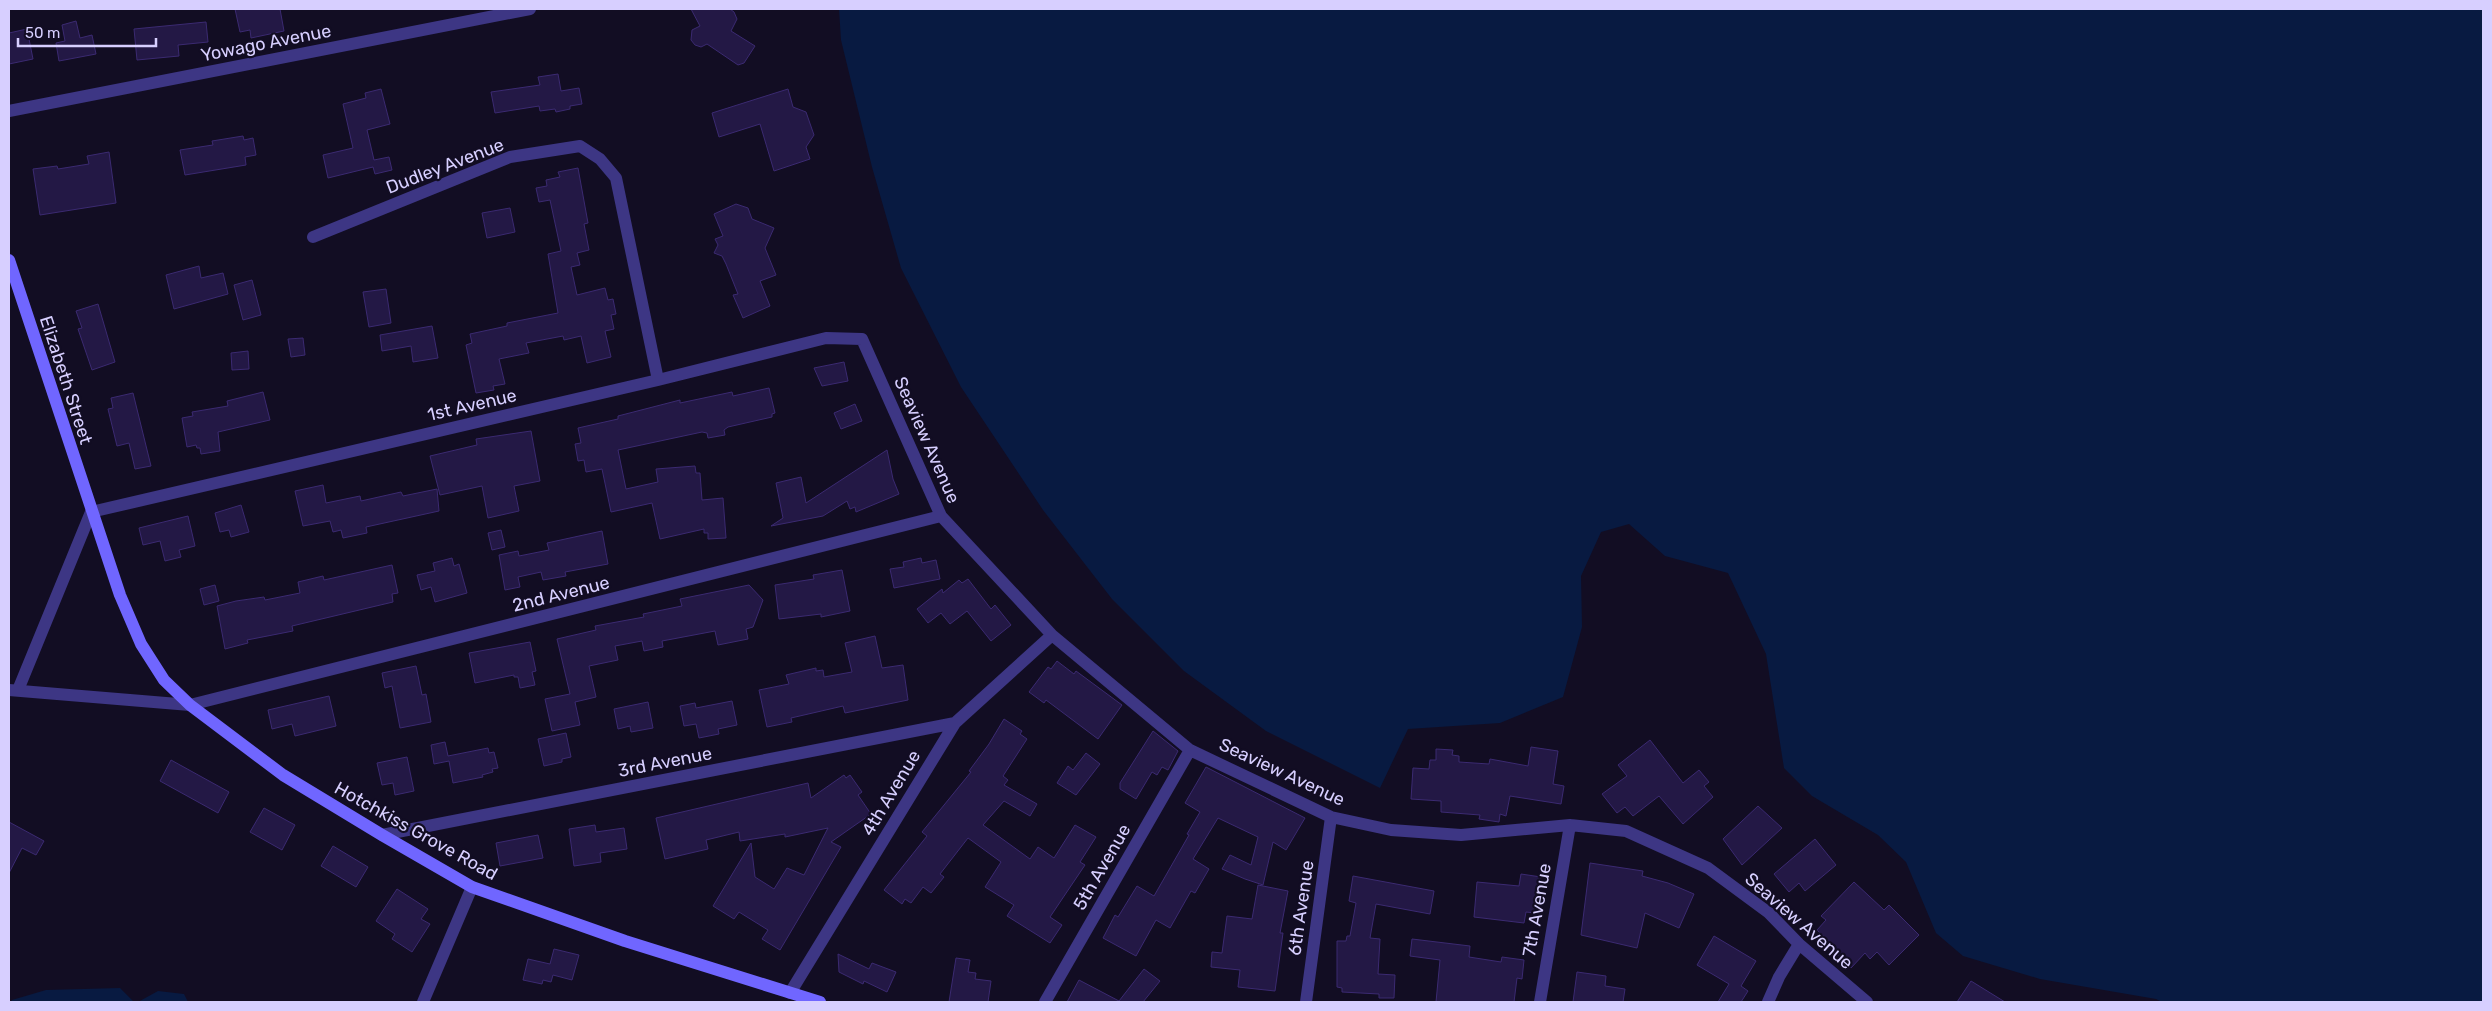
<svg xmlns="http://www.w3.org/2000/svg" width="2492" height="1011" font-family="Rubik,sans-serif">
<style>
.water{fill:#081a41}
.building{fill:#231845;stroke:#3b2a71}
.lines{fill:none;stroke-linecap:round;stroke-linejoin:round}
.street{stroke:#3d3684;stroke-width:12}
.secondary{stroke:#7066ff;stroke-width:12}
.labels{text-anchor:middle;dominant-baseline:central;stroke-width:4.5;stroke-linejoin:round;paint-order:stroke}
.street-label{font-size:18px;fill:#d7cfff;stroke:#120d23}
</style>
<rect width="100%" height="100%" fill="#120d23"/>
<path class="water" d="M839,9H2483V1002H2162L2156,999L2040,979L1963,956L1936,933L1906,862L1878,835L1812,796L1784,768L1766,654L1728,573L1665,556L1629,524L1601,532L1581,576L1582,627L1563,697L1500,723L1408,729L1380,788L1266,731L1184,671L1112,599L1043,510L961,387L901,268L872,167L841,40Z
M120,988L134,1002H11L12,1000L46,990Z
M158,991L184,994L188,1002H138Z"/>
<path class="building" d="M235,9H280L284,31L251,38L250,30L240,32Z
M691,9H730L734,12L737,19L731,31L755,46L744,63L738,65L707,44L701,47L695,45L691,40L692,30L700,26Z
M76,21L80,38L92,35L96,54L59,61L56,43L65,41L62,25Z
M206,22L208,42L178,45L179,56L137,60L134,29Z
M27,29L33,59L9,64V33Z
M558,74L561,91L579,88L582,104L570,106V109L556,112L555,109L540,111L539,106L495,113L491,92L540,85L538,77Z
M381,89L390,124L367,130L374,160L389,157L392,170L375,174L373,167L328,178L323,155L353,148L343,104L366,98L365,93Z
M788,89L793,107L806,112L814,135L806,147L810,159L774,171L760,124L719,137L712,113Z
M243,136L244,140L253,138L256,155L245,157L246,165L185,175L180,150L213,145L212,141Z
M109,152L116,203L40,215L33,169L57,166L58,169L89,164L87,156Z
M578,168L588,223L584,224L589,250L577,253L580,265L571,267L577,295L605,288L608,300L613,299L616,314L611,315L614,329L605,331L611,357L587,363L581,336L564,340L563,336L526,343L529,353L499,359L505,384L493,386L494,390L476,393L466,345L472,343L470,334L507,326V323L558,313L548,254L561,251L550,200L539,202L536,188L547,186L546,180L560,177L558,172Z
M736,204L748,208L752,219L774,228L765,248L776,275L760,281L770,306L743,318L733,295L738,294L726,264L722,256L714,253L718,245L715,239L723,236L714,214Z
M510,208L515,232L487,238L482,213Z
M199,266L201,278L223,273L228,294L174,309L166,275Z
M252,280L261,315L243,320L234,285Z
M386,289L391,323L369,327L363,292Z
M98,304L115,362L92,370L78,329L82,328L76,311Z
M432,326L438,358L413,362L411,346L382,351L380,335Z
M303,338L305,355L291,357L288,339Z
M248,351L249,369L232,370L231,353Z
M844,362L848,381L822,386L814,368Z
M769,388L775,413L772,414V417L728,427L724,430L725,435L708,438L707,433L702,432L618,450L626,489L658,482L656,469L695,466L696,473H700L702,500L723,498L726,538L708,539V533H704V529L660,539L652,503L611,512L602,469L586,472L584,460L578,461L575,444L581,443L578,428L618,419V416L680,400V403L732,392L733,396Z
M263,392L270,420L218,432L220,451L201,454L200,448H197L196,445L187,447L182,418L193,416L192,412L228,406L227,401Z
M133,393L151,466L135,469L129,443L117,446L108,409L113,408L111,398Z
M855,404L862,421L841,429L834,413Z
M531,431L540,481L514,486L519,511L488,518L482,486L440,495L430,456L477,445L476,439Z
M887,450L893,479L899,494L856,512L855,507L850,509L847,501L823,516L771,526L783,518L776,483L801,477L806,503Z
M323,485L326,503L360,496L361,501L401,492L403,496L437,489L439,511L366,527L367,533L343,538L341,530L333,532L330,521L303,526L295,491Z
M241,505L249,532L231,537L229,530L220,532L215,513Z
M188,516L195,546L179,550L181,557L165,561L160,541L143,545L139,528Z
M501,530L505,547L492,550L488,533Z
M602,531L608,564L565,572L566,576L543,580L541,572L518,577L520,587L505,590L499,555L518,551L519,556L549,550L547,543Z
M452,558L454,566L459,564L467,593L435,602L431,587L421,590L417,575L435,571L433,563Z
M921,558L922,563L936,560L940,579L894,588L890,569L904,567L903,562Z
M392,565L398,593L392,594L393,602L292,626L293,631L247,640L248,643L225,649L217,606L236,601L264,597L265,600L300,593L298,582L323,576L324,580Z
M842,570L850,611L821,617V614L779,619L775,585L814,579L813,575Z
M968,579L991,609L995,605L1011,625L991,641L967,611L950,624L941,613L928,623L917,609L942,589L943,593L959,580L962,583Z
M215,585L219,601L204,605L200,589Z
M749,585L763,600L753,627L746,629L748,639L718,645L715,631L662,641L663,647L644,651L642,641L615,646L618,660L589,666L596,697L575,702L580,725L552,731L545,699L570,694L557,639L596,630L595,626L644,617L643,614L682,606L680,599Z
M875,636L882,668L903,665L908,700L845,713L843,706L791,718L792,722L767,727L759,690L789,684L786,675L816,668V671L823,670L824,677L852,672L845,643Z
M530,642L536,671L532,672L535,685L520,688L518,677H514V675L475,683L469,653Z
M1057,661L1074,674L1076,671L1122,705L1098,739L1046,700L1044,703L1029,692L1048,667L1051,669Z
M416,666L422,695L426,694L431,722L400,728L392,686L385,688L382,673Z
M329,696L336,726L295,736L292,724L272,729L268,710Z
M732,701L737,725L718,729L719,734L699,738L696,724L684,726L680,706L695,703L696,708Z
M648,702L653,728L631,732L630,726L618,729L614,709Z
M1004,719L1022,731L1020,734L1027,739L1003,776L1008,780L1004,785L1037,804L1030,816L1004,801L983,825L1030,859L1038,847L1054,858L1075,825L1096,837L1080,862L1085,865L1050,917L1062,925L1050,943L1007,916L1014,905L985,887L1001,862L968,838L940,874L944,877L931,893L923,887L911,903L905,899L902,904L884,890L927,836L922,832L971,772L969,771L989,744Z
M1153,731L1178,751L1168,770L1162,767L1157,775L1152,772L1136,799L1120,789V783Z
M566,733L571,757L562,759V762L544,766L538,739Z
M1650,740L1683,783L1699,770L1709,782L1704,786L1713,797L1683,824L1659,796L1633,816L1625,807L1617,813L1602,794L1627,776L1618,765Z
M445,742L448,756L488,748L489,753L494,752L498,768L492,769L493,772L482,775L483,777L453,783L449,761L434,764L431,745Z
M1531,747L1558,751L1553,784L1564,786L1561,804L1510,796L1506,816L1500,814L1499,822L1479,819L1480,815L1441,812V801L1411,799L1413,768L1429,769L1430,760H1436V749L1453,750L1452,755L1459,756V762L1489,764L1490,759L1528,766Z
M1086,753L1100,764L1076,795L1057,783L1068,766L1073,770Z
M407,757L414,791L395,795L393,783L382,785L377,763Z
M171,760L229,792L218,813L160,781Z
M1206,767L1305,818L1286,850L1273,842L1263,885L1245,879L1222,869L1230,855L1251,865L1258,837L1218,818L1193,859L1209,869L1195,893L1191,891L1170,928L1156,920L1136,956L1103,938L1115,915L1118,917L1137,886L1154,896L1189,835L1187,834L1200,812L1185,803Z
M844,775L846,778L850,775L862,792L858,795L871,814L831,842L841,847L780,950L762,939L768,930L739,912L734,919L713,906L751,843L755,877L774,889L787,868L804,875L828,828L785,837V834L740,841L739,832L706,840L708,849L665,859L656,818L808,783L811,798Z
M1758,806L1782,828L1742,865L1723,839Z
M264,808L295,825L282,850L250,832Z
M9,822L44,841L36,855L22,848L9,873Z
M595,825L596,832L624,828L627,849L600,853L601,862L574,866L569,829Z
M538,835L543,858L500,866L496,843Z
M1815,839L1836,865L1805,891L1799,883L1789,892L1774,874Z
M333,846L368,867L356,887L321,866Z
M1590,863L1643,871L1642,876L1668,883L1694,894L1679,928L1645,913L1637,948L1581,935Z
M1521,874L1541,877L1535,913L1526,912L1524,923L1474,917L1477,882L1519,886Z
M1353,876L1434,891L1430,914L1376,904L1370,938L1380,939L1378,974L1395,975L1394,998H1379V994L1342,992V988L1337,987V941H1346L1347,936H1350L1356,903L1349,901Z
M1854,882L1884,910L1889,905L1919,935L1889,965L1877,952L1870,959L1865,953L1851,968L1836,953L1838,950L1817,930L1826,920L1821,916Z
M1258,885L1288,891L1280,933H1283L1275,991L1238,987L1240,970L1211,967L1212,952L1222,953L1227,916L1252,919Z
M397,889L428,909L421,919L430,924L412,952L392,939L395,934L376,921Z
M1714,936L1756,961L1741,986L1748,991L1741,1002H1718L1729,984L1697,965Z
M1412,939L1470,946L1469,957L1501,962L1502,957L1524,960L1522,979L1517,978L1514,1002H1436L1440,960L1410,956Z
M554,949L579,955L572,980L553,975L551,982L543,980L542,984L523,980L528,959L550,964Z
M838,954L869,969L872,963L896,972L887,992L864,981L863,984L839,972Z
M956,958L970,960L968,972L976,973L975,979L991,981L988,1002H949Z
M1144,969L1160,981L1143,1002H1067L1079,980L1119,1001Z
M1577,972L1606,976L1605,986L1625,989L1623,1002H1573Z
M1971,981L2005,1002H1957Z"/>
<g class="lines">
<path class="street" d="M9,111L530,9
M313,237L510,157L580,146L600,159L616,178L658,380
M9,690L190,705L941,516
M18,690L91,512L658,380L826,338L862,339L941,516L1052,635L1190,750L1331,817L1391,830L1461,835L1570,825L1626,831L1708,868L1769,913L1799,944L1867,1002
M382,835L955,723
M790,993L955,723L1052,635
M423,1002L472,887
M1045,1002L1190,750
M1306,1002L1331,817
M1540,1002L1570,825
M1768,1002L1779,977L1799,944"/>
<path class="secondary" d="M9,260L120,595L141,644L164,680L190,705L283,775L382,835L472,887L625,941L820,1002"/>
</g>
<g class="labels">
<g class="street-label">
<text transform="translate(266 43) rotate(-11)">Yowago Avenue</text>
<text transform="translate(445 166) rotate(-21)">Dudley Avenue</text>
<text transform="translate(66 380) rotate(72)">Elizabeth Street</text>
<text transform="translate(472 405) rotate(-13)">1st Avenue</text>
<text transform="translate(927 440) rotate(66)">Seaview Avenue</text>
<text transform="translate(561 594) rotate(-14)">2nd Avenue</text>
<text transform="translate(665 762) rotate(-11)">3rd Avenue</text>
<text transform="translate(1282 772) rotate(25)">Seaview Avenue</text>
<text transform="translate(891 793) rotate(-59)">4th Avenue</text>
<text transform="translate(416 831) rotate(29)">Hotchkiss Grove Road</text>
<text transform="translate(1102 867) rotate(-60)">5th Avenue</text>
<text transform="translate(1301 908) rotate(-82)">6th Avenue</text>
<text transform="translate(1537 910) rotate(-80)">7th Avenue</text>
<text transform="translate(1799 921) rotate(41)">Seaview Avenue</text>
</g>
</g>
<rect width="2492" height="1011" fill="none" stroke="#d7cfff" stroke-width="20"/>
<path d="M18 38v8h138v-8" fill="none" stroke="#d7cfff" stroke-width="2.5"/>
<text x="25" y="38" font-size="15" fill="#d7cfff" stroke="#120d23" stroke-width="4" paint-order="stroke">50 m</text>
</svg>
